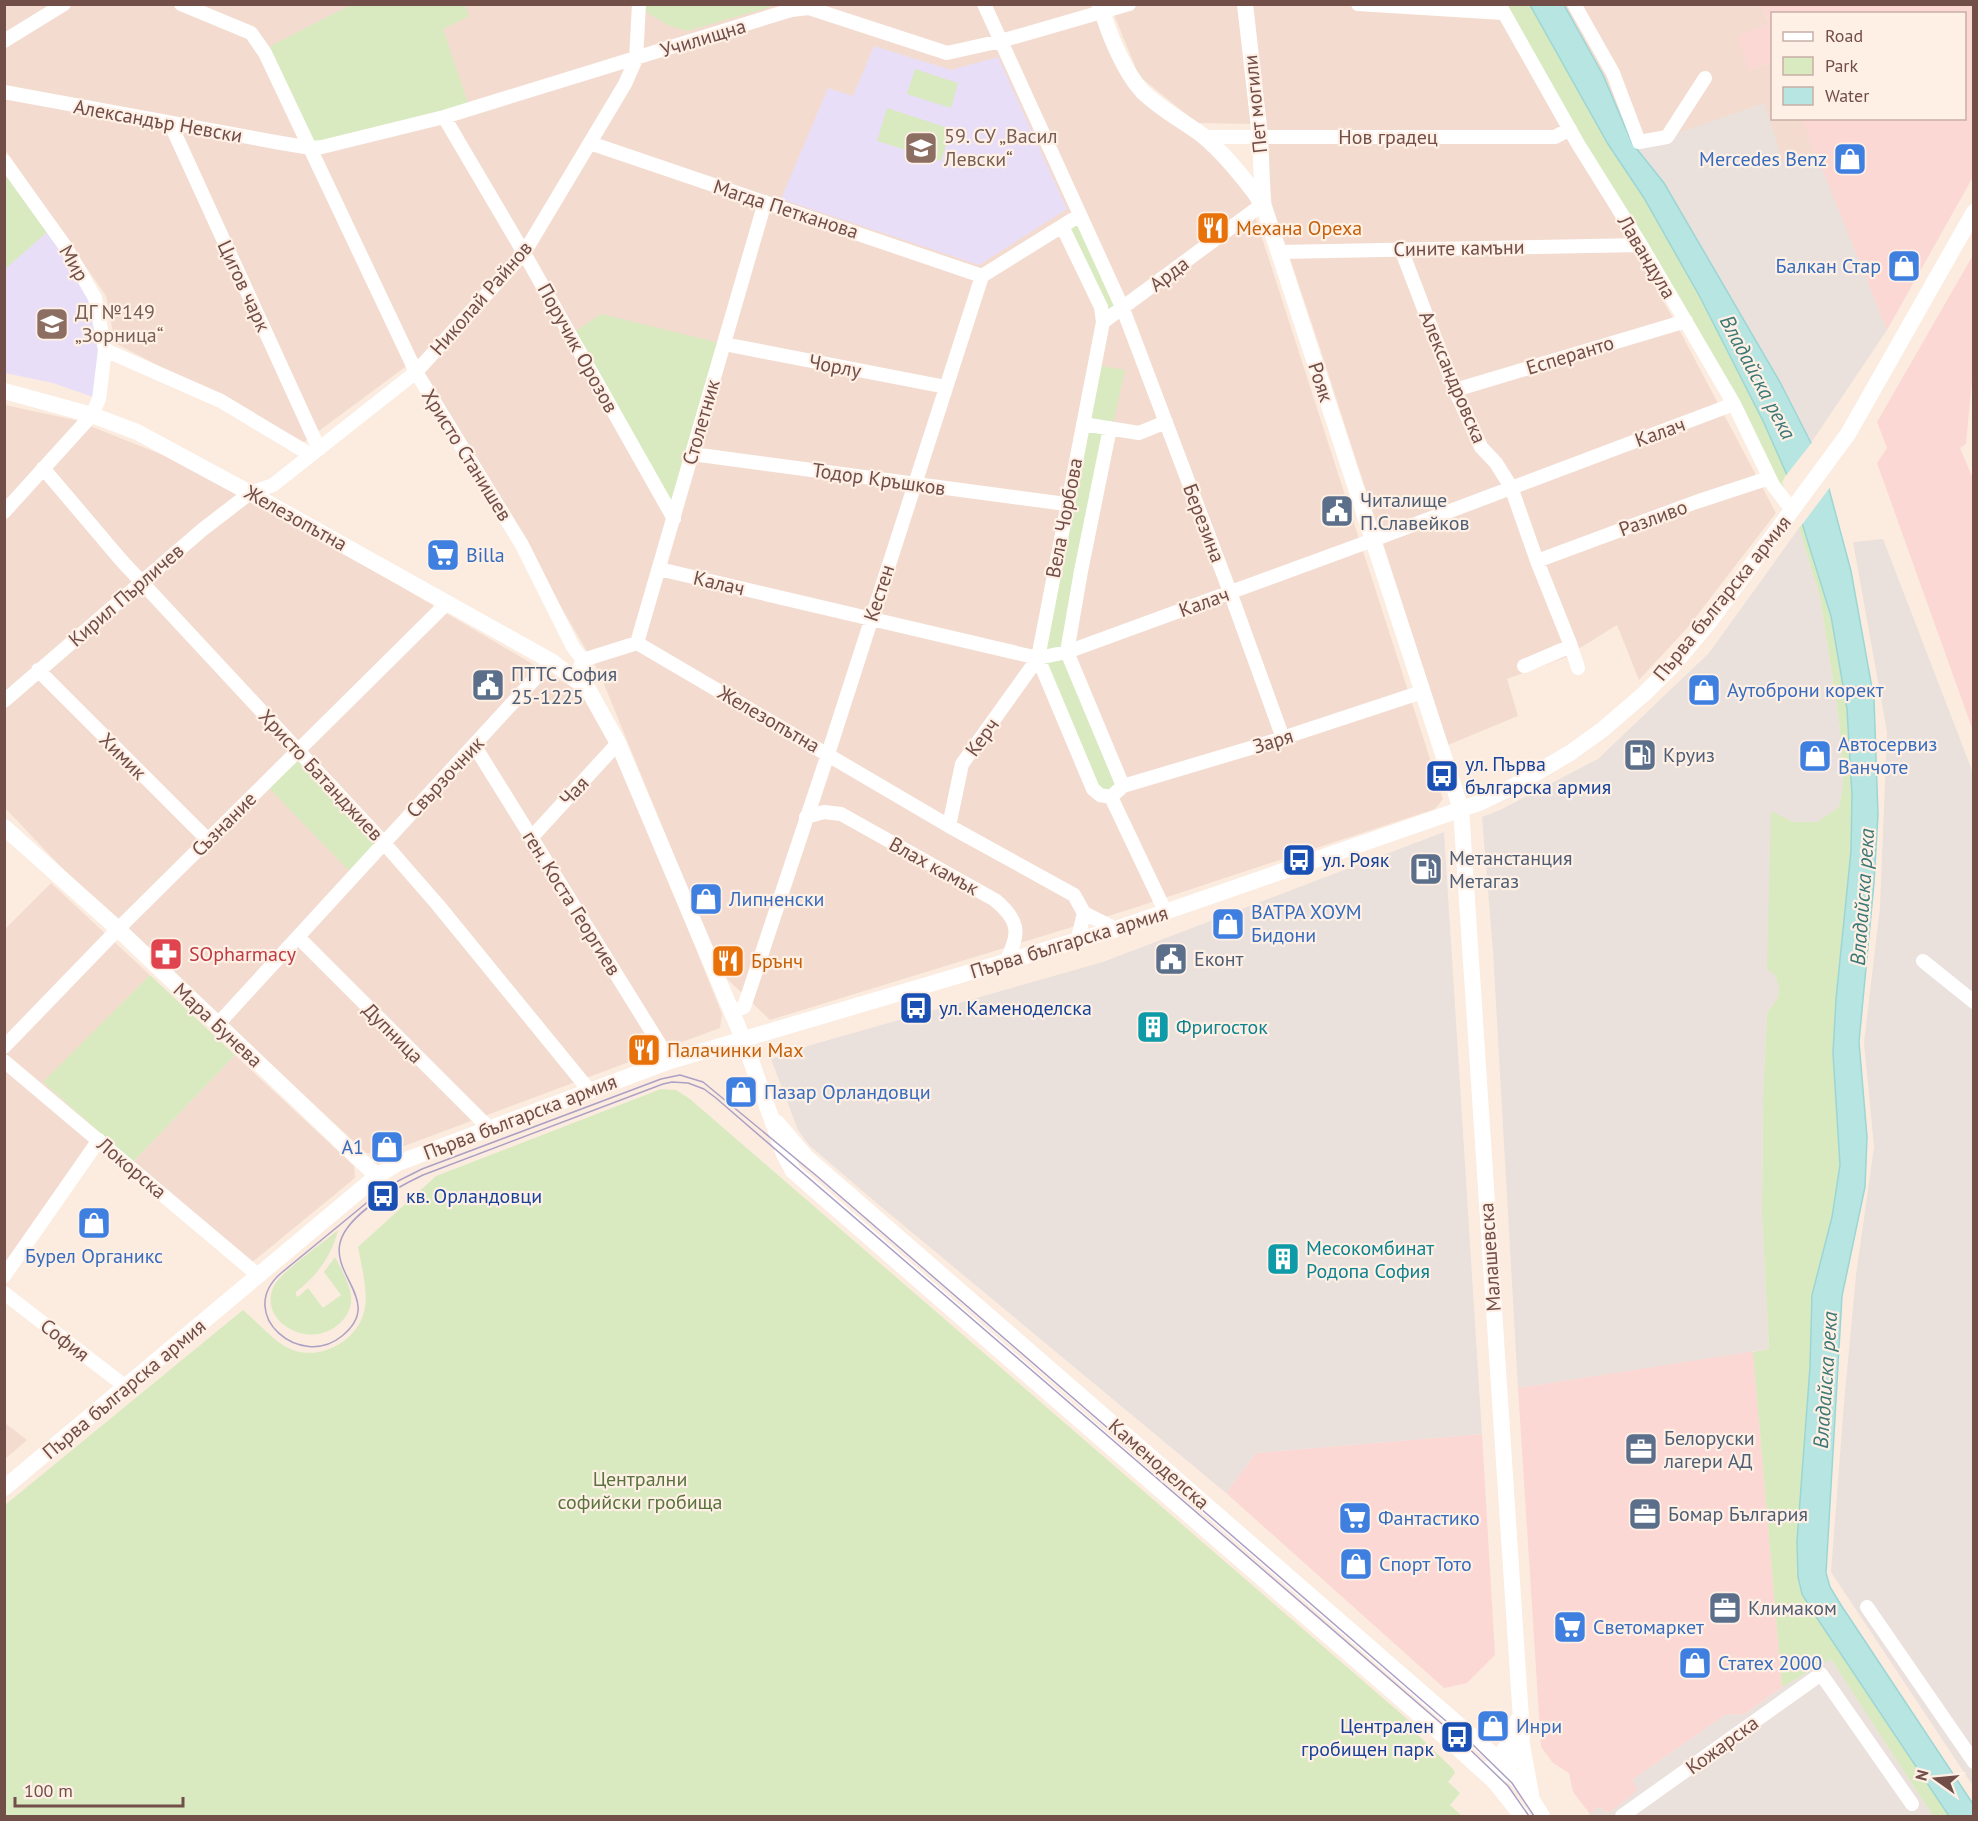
<svg xmlns="http://www.w3.org/2000/svg" width="1978" height="1821" font-family="'PT Sans',sans-serif">
<style>
.residential{fill:#f3dccf}
.commercial{fill:#fcd8d4}
.industrial{fill:#eae0dc}
.education{fill:#e9def8}
.green{fill:#d9e9c0}
.water{fill:#b6e5e2;stroke:#9cd6d4;stroke-width:1.5}
.pier{fill:#fcece0}
.lines{fill:none;stroke-linecap:round;stroke-linejoin:round}
.minor{stroke:#fff;stroke-width:14}
.tertiary{stroke:#fff;stroke-width:16}
.tram{stroke:#aca0c4;stroke-width:1.5}
.labels{text-anchor:middle;dominant-baseline:central;stroke-width:4.5;stroke-linejoin:round;paint-order:stroke}
.street-label{font-size:20px;fill:#724e48;stroke:#fff0e6}
.education-label{font-size:20px;fill:#785e54;stroke:#fff0e6;text-anchor:start}
.shop-label{font-size:20px;fill:#366cbe;stroke:#fff0e6;text-anchor:start}
.food-label{font-size:20px;fill:#c56008;stroke:#fff0e6;text-anchor:start}
.service-label{font-size:20px;fill:#4e5e75;stroke:#fff0e6;text-anchor:start}
.transit-label{font-size:20px;fill:#164399;stroke:#fff0e6;text-anchor:start}
.health-label{font-size:20px;fill:#be3a42;stroke:#fff0e6;text-anchor:start}
.culture-label{font-size:20px;fill:#0d838f;stroke:#fff0e6;text-anchor:start}
.park-label{font-size:20px;fill:#58733d;stroke:#fff0e6}
.water-label{font-size:21px;font-style:italic;fill:#3c7876;stroke:#fff0e6}
</style>
<rect width="100%" height="100%" fill="#fcece0"/>
<path class="residential" d="M4,5H1090L1137,97L1195,135L1247,191L1443,799L1435,809L1131,909L770,1020L723,975L599,672L416,359L304,442L115,343L106,296L7,152L5,153Z
M1110,5H1237L1252,124L1197,123L1139,76Z
M1247,5H1493L1673,318L1776,513L1689,626L1639,680L1617,625L1564,658L1507,679L1518,716L1448,745L1319,345L1272,205Z
M1564,5H1762L1769,24L1749,70L1772,62V118L1803,119L1816,153L1784,165L1667,137L1632,143L1603,75Z
M5,405L75,420L208,473L580,692L625,772L722,1014L720,1028L383,1154L366,1153L65,871L5,808Z
M51,883L150,975L44,1083L133,1162L235,1055L354,1166L355,1178L245,1268L90,1140L5,1264V929Z
M5,1423L27,1440L5,1459H4Z"/>
<path class="commercial" d="M1762,5H1973V177L1887,330L1815,155L1803,119L1964,118V14H1772V62L1749,70L1737,35L1769,24Z
M1973,255V370L1966,444L1960,448L1974,481L1973,731L1877,463L1887,448L1877,422Z
M741,1078L750,1103L742,1106L733,1081Z
M1753,1351L1782,1687L1745,1714L1725,1715L1632,1780L1639,1790L1609,1813L1598,1807L1590,1814L1573,1792L1569,1773L1553,1763L1541,1747L1518,1388Z
M1482,1434L1495,1655L1467,1683L1444,1688L1226,1493L1256,1453Z"/>
<path class="industrial" d="M1764,103L1784,165L1816,153L1887,330L1811,443L1781,384L1664,183L1632,143L1667,137Z
M1799,528L1820,597L1839,720L1843,785L1839,807L1817,822H1793L1772,812L1776,976L1779,988L1778,998L1767,1013L1763,1096L1762,1214L1769,1349L1518,1388L1493,951L1482,817L1500,810L1598,759L1709,653Z
M1883,539L1973,773V1786L1831,1572L1844,1403L1856,1275L1874,1147L1864,1043L1880,907L1887,732L1853,542Z
M1444,832L1482,1434L1256,1453L1226,1493L873,1200L809,1145L798,1130L771,1059L811,1045L1103,962Z
M1831,1659L1933,1816H1587L1598,1807L1609,1813L1638,1790L1632,1780L1725,1715L1745,1714L1782,1687Z"/>
<path class="education" d="M874,46L951,70L998,57L1067,209L979,265L781,199L828,88L853,96Z
M52,228L95,298L105,350L99,399L53,383L5,373L4,269Z"/>
<path class="green" d="M351,5H465L469,16L443,29L470,109L311,148L265,53L274,44Z
M646,5V4L771,5L770,7L687,31L668,25L646,12Z
M1499,5H1530L1608,144L1644,198L1700,297L1764,423L1787,475L1782,482L1792,510Z
M915,69L958,83L951,108L907,94Z
M887,108L951,129L941,161L877,141Z
M4,161L52,228L5,269H4Z
M1074,225L1081,229L1116,303L1115,307L1111,309L1105,307L1069,227Z
M601,314L724,344L674,519L570,335Z
M1101,366L1125,370L1113,424L1089,420Z
M1083,424L1110,428L1067,652L1123,786L1100,795L1038,658Z
M1803,523L1831,616L1847,709L1852,795L1851,851L1836,999L1833,1053L1840,1165L1832,1217L1812,1295L1810,1367L1797,1541L1798,1577L1802,1594L1813,1612L1949,1816H1933L1831,1659L1782,1687L1753,1352L1769,1349L1762,1214L1763,1096L1767,1013L1778,998L1779,989L1776,976L1767,969L1771,811L1793,822H1817L1839,807L1843,785L1839,720L1820,597L1799,528Z
M299,750L384,843L354,876L265,784Z
M150,975L235,1055L133,1162L43,1082Z
M661,1089L676,1090L690,1099L1406,1718L1419,1730L1417,1734L1453,1769L1455,1773L1448,1782L1460,1793L1450,1805L1462,1816H5V1505L243,1310C256,1321 272,1339 286,1347C316,1364 360,1342 365,1307C368,1293 361,1262 358,1247L436,1176Z
M338,1230C332,1255 317,1276 296,1292V1295L298,1297L308,1288L323,1308L341,1295L324,1272L335,1257C341,1268 349,1282 351,1295C352,1304 349,1313 343,1320C312,1355 254,1320 275,1284C285,1269 323,1243 338,1230Z"/>
<path class="water" d="M1530,5H1564L1603,75L1632,143L1664,183L1781,384L1811,443L1829,489L1851,571L1874,699L1878,815L1874,883L1859,1042L1867,1137L1865,1187L1842,1296L1826,1573L1830,1587L1841,1605L1973,1804V1816H1949L1813,1612L1802,1594L1798,1577L1797,1541L1810,1367L1812,1295L1832,1217L1840,1165L1833,1053L1836,999L1851,851L1852,795L1847,709L1831,616L1787,475L1764,423L1700,297L1644,198L1608,144Z"/>
<path class="pier" d="M1813,441L1831,486L1801,526L1784,478Z"/>
<g class="lines">
<path class="minor" d="M181,4L251,33L265,53L416,372L522,545L573,647L583,660L575,677
M984,4L1123,309L1230,592L1283,738
M1358,4L1503,13
M1499,4L1578,144L1641,245L1734,404L1773,485L1792,510
M1574,4L1613,73L1639,142L1667,137L1705,78
M4,41L64,4
M4,92L281,143L311,148L322,147L444,117L791,10L809,8L947,53L1001,41L1129,4
M444,117L524,253L674,519
M170,123L319,449
M1204,137H1555L1570,129
M590,143L982,276
M4,161L65,246L95,298L105,350L99,399L92,415L4,512
M1062,226L1101,307L1103,322L1038,658L1093,789L1100,795L1111,797L1123,786L1067,652L1081,571L1110,428
M1401,249L1455,390L1481,447L1496,463L1511,487L1537,561L1571,646L1578,668
M1278,252L1641,245
M1103,322L1263,204
M724,344L946,387
M105,350L221,401L311,455
M1455,390L1686,321
M1083,424L1139,433L1166,422
M692,454L1066,504
M43,468L121,560L384,843L438,905L589,1090
M1537,561L1696,502L1769,478
M659,569L1038,658L1067,652L1373,540L1734,404
M637,643L765,202
M583,660L637,643L949,826L1074,895L1084,913L1116,929
M1524,666L1571,646
M38,670L208,840
M4,701L202,530L250,493L273,485L416,372L524,253L625,84L636,59L639,4
M474,745L670,1061
M1123,786L1264,744L1422,692
M1111,797L1166,913
M806,817L824,812L841,814L995,900C1019,920 1021,933 1006,961
M949,826L962,764L1038,658
M531,838L618,743
M298,937L489,1128
M1077,942L1084,913
M1923,961L1974,1002
M732,1012L744,1007L828,754L982,276L1080,215
M217,1025L551,661
M4,1047L118,929L447,603
M4,1061L259,1276
M4,1276L99,1140
M4,1293L126,1387
M1867,1607L1974,1762
M1622,1816L1821,1674L1912,1804"/>
<path class="tertiary" d="M1100,4C1108,32 1123,70 1142,91C1159,108 1183,121 1202,135C1223,152 1247,182 1263,204L1461,809L1522,1734C1522,1754 1507,1767 1495,1782
M1245,4L1260,136L1263,204
M4,391L92,415L137,432L250,493L551,661L588,689L618,743L744,1041L784,1154L793,1171L1461,1751L1495,1782L1522,1816
M4,827L118,929L377,1176
M777,1123L806,1157L1498,1759L1525,1789L1542,1816
M4,1488L377,1176L398,1163L670,1061L1116,929L1479,803L1514,786L1570,753L1602,730L1645,693L1674,664L1710,621L1848,434L1974,212
M1522,1745L1531,1794
M1491,1768L1512,1739L1517,1721"/>
<path class="tram" d="M1529,1816L1508,1786L1457,1737L716,1098L704,1089L688,1083L672,1082L663,1084L423,1175C398,1187 347,1214 340,1243C332,1277 383,1303 342,1336C301,1370 235,1315 280,1274L381,1191L400,1180L422,1169L661,1079L680,1075L703,1082L818,1177L1469,1741L1512,1783L1534,1816"/>
</g>
<defs>
<symbol id="school-square" viewBox="-11 -11 22 22"><rect x="-9" y="-9" width="18" height="18" rx="4" fill="#8d6e63" stroke="#fff0e6"/><path d="M0-5L7-2L0 1L-7-2ZM-4 1L0 2.5L4 1V4Q0 6-4 4Z" fill="#fff"/></symbol>
<symbol id="shop-square" viewBox="-11 -11 22 22"><rect x="-9" y="-9" width="18" height="18" rx="4" fill="#3f7fe0" stroke="#fff0e6"/><path d="M-5-2.5h2.3a2.7 3.5 0 0 1 5.4 0H5L5.5 6h-11ZM-1.5-2.5h3a1.5 2.3 0 0 0-3 0Z" fill="#fff"/></symbol>
<symbol id="restaurant-square" viewBox="-11 -11 22 22"><rect x="-9" y="-9" width="18" height="18" rx="4" fill="#e8710a" stroke="#fff0e6"/><path d="M-5-6h1v4h1v-4h1v4h1v-4h1v5L-1.5 .5V6h-2V.5L-5-1ZM5-6V6H3V1.5H1.5Q1.5-4 5-6Z" fill="#fff"/></symbol>
<symbol id="civic-square" viewBox="-11 -11 22 22"><rect x="-9" y="-9" width="18" height="18" rx="4" fill="#5c6f8a" stroke="#fff0e6"/><path d="M-.6-6.5H3V-4.5H.6V-3L4-1V1h2V6H-6V1h2V-1L-.6-3ZM-1.2 2.5V6h2.4V2.5Z" fill="#fff"/></symbol>
<symbol id="supermarket-square" viewBox="-11 -11 22 22"><rect x="-9" y="-9" width="18" height="18" rx="4" fill="#3f7fe0" stroke="#fff0e6"/><path d="M-6-5.5h2.5l.6 2H6L4.5 2H-2.5L-4.4-4H-6ZM-1.5 3.2a1.3 1.3 0 1 0 .1 0ZM3 3.2a1.3 1.3 0 1 0 .1 0Z" fill="#fff"/></symbol>
<symbol id="fuel-square" viewBox="-11 -11 22 22"><rect x="-9" y="-9" width="18" height="18" rx="4" fill="#5c6f8a" stroke="#fff0e6"/><path d="M-5.5-6h7V0h2V4h1.3V-2.5L3-4.5l.8-.8L6-3V5H2.5V1h-1V6h-7ZM-4.2-4.7v3.2H.2V-4.7Z" fill="#fff"/></symbol>
<symbol id="bus-square" viewBox="-11 -11 22 22"><rect x="-9" y="-9" width="18" height="18" rx="4" fill="#1a4fb4" stroke="#fff0e6"/><path d="M-5-6H5V4H4V6H2V4H-2V6H-4V4H-5ZM-3.5-4V0h7V-4ZM-3.5 1.2v1.5H-2V1.2ZM2 1.2v1.5H3.5V1.2Z" fill="#fff"/></symbol>
<symbol id="pharmacy-square" viewBox="-11 -11 22 22"><rect x="-9" y="-9" width="18" height="18" rx="4" fill="#e0444e" stroke="#fff0e6"/><path d="M-2-6h4v4h4v4h-4v4h-4v-4h-4v-4h4Z" fill="#fff"/></symbol>
<symbol id="building-square" viewBox="-11 -11 22 22"><rect x="-9" y="-9" width="18" height="18" rx="4" fill="#0f9aa8" stroke="#fff0e6"/><path d="M-4-6H4V6H1V3H-1V6H-4ZM-2.5-4.3h1.7v1.8h-1.7ZM.8-4.3h1.7v1.8H.8ZM-2.5-1h1.7V.8h-1.7ZM.8-1h1.7V.8H.8Z" fill="#fff"/></symbol>
<symbol id="office-square" viewBox="-11 -11 22 22"><rect x="-9" y="-9" width="18" height="18" rx="4" fill="#5c6f8a" stroke="#fff0e6"/><path d="M-6-3h4V-5.5h4V-3h4V5H-6ZM-1-4.5V-3h2v-1.5ZM-6 0V1H6V0Z" fill="#fff"/></symbol>
</defs>
<g fill-rule="evenodd">
<use href="#school-square" x="902" y="129" width="38" height="38"/>
<use href="#shop-square" x="1831" y="140" width="38" height="38"/>
<use href="#restaurant-square" x="1194" y="209" width="38" height="38"/>
<use href="#shop-square" x="1885" y="247" width="38" height="38"/>
<use href="#school-square" x="33" y="305" width="38" height="38"/>
<use href="#civic-square" x="1318" y="492" width="38" height="38"/>
<use href="#supermarket-square" x="424" y="536" width="38" height="38"/>
<use href="#civic-square" x="469" y="666" width="38" height="38"/>
<use href="#shop-square" x="1685" y="671" width="38" height="38"/>
<use href="#fuel-square" x="1621" y="736" width="38" height="38"/>
<use href="#shop-square" x="1796" y="737" width="38" height="38"/>
<use href="#bus-square" x="1423" y="757" width="38" height="38"/>
<use href="#bus-square" x="1280" y="841" width="38" height="38"/>
<use href="#fuel-square" x="1407" y="850" width="38" height="38"/>
<use href="#shop-square" x="687" y="880" width="38" height="38"/>
<use href="#shop-square" x="1209" y="905" width="38" height="38"/>
<use href="#pharmacy-square" x="147" y="935" width="38" height="38"/>
<use href="#civic-square" x="1152" y="940" width="38" height="38"/>
<use href="#restaurant-square" x="709" y="942" width="38" height="38"/>
<use href="#bus-square" x="897" y="989" width="38" height="38"/>
<use href="#building-square" x="1134" y="1008" width="38" height="38"/>
<use href="#restaurant-square" x="625" y="1031" width="38" height="38"/>
<use href="#shop-square" x="722" y="1073" width="38" height="38"/>
<use href="#shop-square" x="368" y="1128" width="38" height="38"/>
<use href="#bus-square" x="364" y="1177" width="38" height="38"/>
<use href="#shop-square" x="75" y="1204" width="38" height="38"/>
<use href="#building-square" x="1264" y="1240" width="38" height="38"/>
<use href="#office-square" x="1622" y="1430" width="38" height="38"/>
<use href="#office-square" x="1626" y="1495" width="38" height="38"/>
<use href="#supermarket-square" x="1336" y="1499" width="38" height="38"/>
<use href="#shop-square" x="1337" y="1545" width="38" height="38"/>
<use href="#office-square" x="1706" y="1589" width="38" height="38"/>
<use href="#supermarket-square" x="1551" y="1608" width="38" height="38"/>
<use href="#shop-square" x="1676" y="1644" width="38" height="38"/>
<use href="#shop-square" x="1474" y="1707" width="38" height="38"/>
<use href="#bus-square" x="1438" y="1718" width="38" height="38"/>
</g>
<g class="labels">
<g class="street-label">
<text transform="translate(703 38) rotate(-17)">Училищна</text>
<text transform="translate(1255 104) rotate(-96)">Пет могили</text>
<text transform="translate(158 121) rotate(10)">Александър Невски</text>
<text x="1388" y="137">Нов градец</text>
<text transform="translate(786 209) rotate(18)">Магда Петканова</text>
<text transform="translate(1459 248) rotate(-1)">Сините камъни</text>
<text transform="translate(1647 257) rotate(59)">Лавандула</text>
<text transform="translate(74 263) rotate(60)">Мир</text>
<text transform="translate(1169 274) rotate(-37)">Арда</text>
<text transform="translate(244 286) rotate(65)">Цигов чарк</text>
<text transform="translate(481 298) rotate(-49)">Николай Райнов</text>
<text transform="translate(578 348) rotate(61)">Поручик Орозов</text>
<text transform="translate(1570 355) rotate(-17)">Есперанто</text>
<text transform="translate(835 366) rotate(11)">Чорлу</text>
<text transform="translate(1453 377) rotate(67)">Александровска</text>
<text transform="translate(1321 382) rotate(72)">Рояк</text>
<text transform="translate(701 422) rotate(-74)">Столетник</text>
<text transform="translate(1660 432) rotate(-20)">Калач</text>
<text transform="translate(467 455) rotate(58)">Христо Станишев</text>
<text transform="translate(879 479) rotate(8)">Тодор Кръшков</text>
<text transform="translate(296 518) rotate(29)">Железопътна</text>
<text transform="translate(1064 518) rotate(-79)">Вела Чорбова</text>
<text transform="translate(1653 518) rotate(-20)">Разливо</text>
<text transform="translate(1204 523) rotate(69)">Березина</text>
<text transform="translate(719 583) rotate(13)">Калач</text>
<text transform="translate(879 593) rotate(-72)">Кестен</text>
<text transform="translate(126 595) rotate(-41)">Кирил Пърличев</text>
<text transform="translate(1722 598) rotate(-51)">Първа българска армия</text>
<text transform="translate(1204 602) rotate(-20)">Калач</text>
<text transform="translate(769 719) rotate(30)">Железопътна</text>
<text transform="translate(982 737) rotate(-54)">Керч</text>
<text transform="translate(1273 741) rotate(-17)">Заря</text>
<text transform="translate(123 756) rotate(45)">Химик</text>
<text transform="translate(321 775) rotate(47)">Христо Батанджиев</text>
<text transform="translate(445 777) rotate(-47)">Свързочник</text>
<text transform="translate(574 791) rotate(-47)">Чая</text>
<text transform="translate(224 824) rotate(-45)">Съзнание</text>
<text transform="translate(934 866) rotate(29)">Влах камък</text>
<text transform="translate(572 903) rotate(58)">ген. Коста Георгиев</text>
<text transform="translate(1069 942) rotate(-17)">Първа българска армия</text>
<text transform="translate(218 1025) rotate(43)">Мара Бунева</text>
<text transform="translate(393 1033) rotate(45)">Дупница</text>
<text transform="translate(520 1117) rotate(-21)">Първа българска армия</text>
<text transform="translate(132 1168) rotate(40)">Локорска</text>
<text transform="translate(1490 1257) rotate(-94)">Малашевска</text>
<text transform="translate(65 1340) rotate(38)">София</text>
<text transform="translate(124 1389) rotate(-40)">Първа българска армия</text>
<text transform="translate(1159 1464) rotate(41)">Каменоделска</text>
<text transform="translate(1722 1745) rotate(-36)">Кожарска</text>
</g>
<g class="education-label">
<text x="944" y="136">59. СУ „Васил<tspan x="944" dy="23">Левски“</tspan></text>
<text x="75" y="312">ДГ №149<tspan x="75" dy="23">„Зорница“</tspan></text>
</g>
<g class="shop-label">
<text x="1827" y="159" text-anchor="end">Mercedes Benz</text>
<text x="1881" y="266" text-anchor="end">Балкан Стар</text>
<text x="466" y="555">Billa</text>
<text x="1727" y="690">Аутоброни корект</text>
<text x="1838" y="744">Автосервиз<tspan x="1838" dy="23">Ванчоте</tspan></text>
<text x="729" y="899">Липненски</text>
<text x="1251" y="912">ВАТРА ХОУМ<tspan x="1251" dy="23">Бидони</tspan></text>
<text x="764" y="1092">Пазар Орландовци</text>
<text x="364" y="1147" text-anchor="end">A1</text>
<text x="94" y="1256" text-anchor="middle">Бурел Органикс</text>
<text x="1378" y="1518">Фантастико</text>
<text x="1379" y="1564">Спорт Тото</text>
<text x="1593" y="1627">Светомаркет</text>
<text x="1718" y="1663">Статех 2000</text>
<text x="1516" y="1726">Инри</text>
</g>
<g class="food-label">
<text x="1236" y="228">Механа Ореха</text>
<text x="751" y="961">Брънч</text>
<text x="667" y="1050">Палачинки Max</text>
</g>
<g class="service-label">
<text x="1360" y="500">Читалище<tspan x="1360" dy="23">П.Славейков</tspan></text>
<text x="511" y="674">ПТТС София<tspan x="511" dy="23">25-1225</tspan></text>
<text x="1663" y="755">Круиз</text>
<text x="1449" y="858">Метанстанция<tspan x="1449" dy="23">Метагаз</tspan></text>
<text x="1194" y="959">Еконт</text>
<text x="1664" y="1438">Белоруски<tspan x="1664" dy="23">лагери АД</tspan></text>
<text x="1668" y="1514">Бомар България</text>
<text x="1748" y="1608">Климаком</text>
</g>
<g class="transit-label">
<text x="1465" y="764">ул. Първа<tspan x="1465" dy="23">българска армия</tspan></text>
<text x="1322" y="860">ул. Рояк</text>
<text x="939" y="1008">ул. Каменоделска</text>
<text x="406" y="1196">кв. Орландовци</text>
<text x="1434" y="1726" text-anchor="end">Централен<tspan x="1434" dy="23">гробищен парк</tspan></text>
</g>
<g class="health-label">
<text x="189" y="954">SOpharmacy</text>
</g>
<g class="culture-label">
<text x="1176" y="1027">Фригосток</text>
<text x="1306" y="1248">Месокомбинат<tspan x="1306" dy="23">Родопа София</tspan></text>
</g>
<g class="park-label">
<text x="640" y="1479">Централни<tspan x="640" dy="23">софийски гробища</tspan></text>
</g>
<g class="water-label">
<text transform="translate(1758 377) rotate(62)">Владайска река</text>
<text transform="translate(1862 897) rotate(-86)">Владайска река</text>
<text transform="translate(1825 1380) rotate(-86)">Владайска река</text>
</g>
</g>
<rect width="1978" height="1821" fill="none" stroke="#724e48" stroke-width="12"/>
<rect x="1771" y="12" width="195" height="108" fill="#fff0e6" stroke="#c7afa7" stroke-width="1.5"/>
<rect x="1783" y="32" width="30" height="9" fill="#ffffff" stroke="#c7afa7" stroke-width="1.5"/>
<text x="1825" y="42" font-size="18" fill="#724e48">Road</text>
<rect x="1783" y="57" width="30" height="18" fill="#d9e9c0" stroke="#c7afa7" stroke-width="1.5"/>
<text x="1825" y="72" font-size="18" fill="#724e48">Park</text>
<rect x="1783" y="87" width="30" height="18" fill="#b6e5e2" stroke="#c7afa7" stroke-width="1.5"/>
<text x="1825" y="102" font-size="18" fill="#724e48">Water</text>
<g transform="translate(1936 1779) rotate(285)" stroke="#fff0e6" stroke-width="4.5" paint-order="stroke">
<path d="M0-4.5L10 22L0 15L-10 22Z" fill="#724e48"/>
<text y="-9" font-size="16" font-weight="bold" text-anchor="middle" fill="#724e48">N</text>
</g>
<path d="M15 1797v9h168v-9" fill="none" stroke="#724e48" stroke-width="3"/>
<text x="24" y="1797" font-size="18" fill="#724e48" stroke="#fff0e6" stroke-width="4.5" paint-order="stroke">100 m</text>
</svg>
